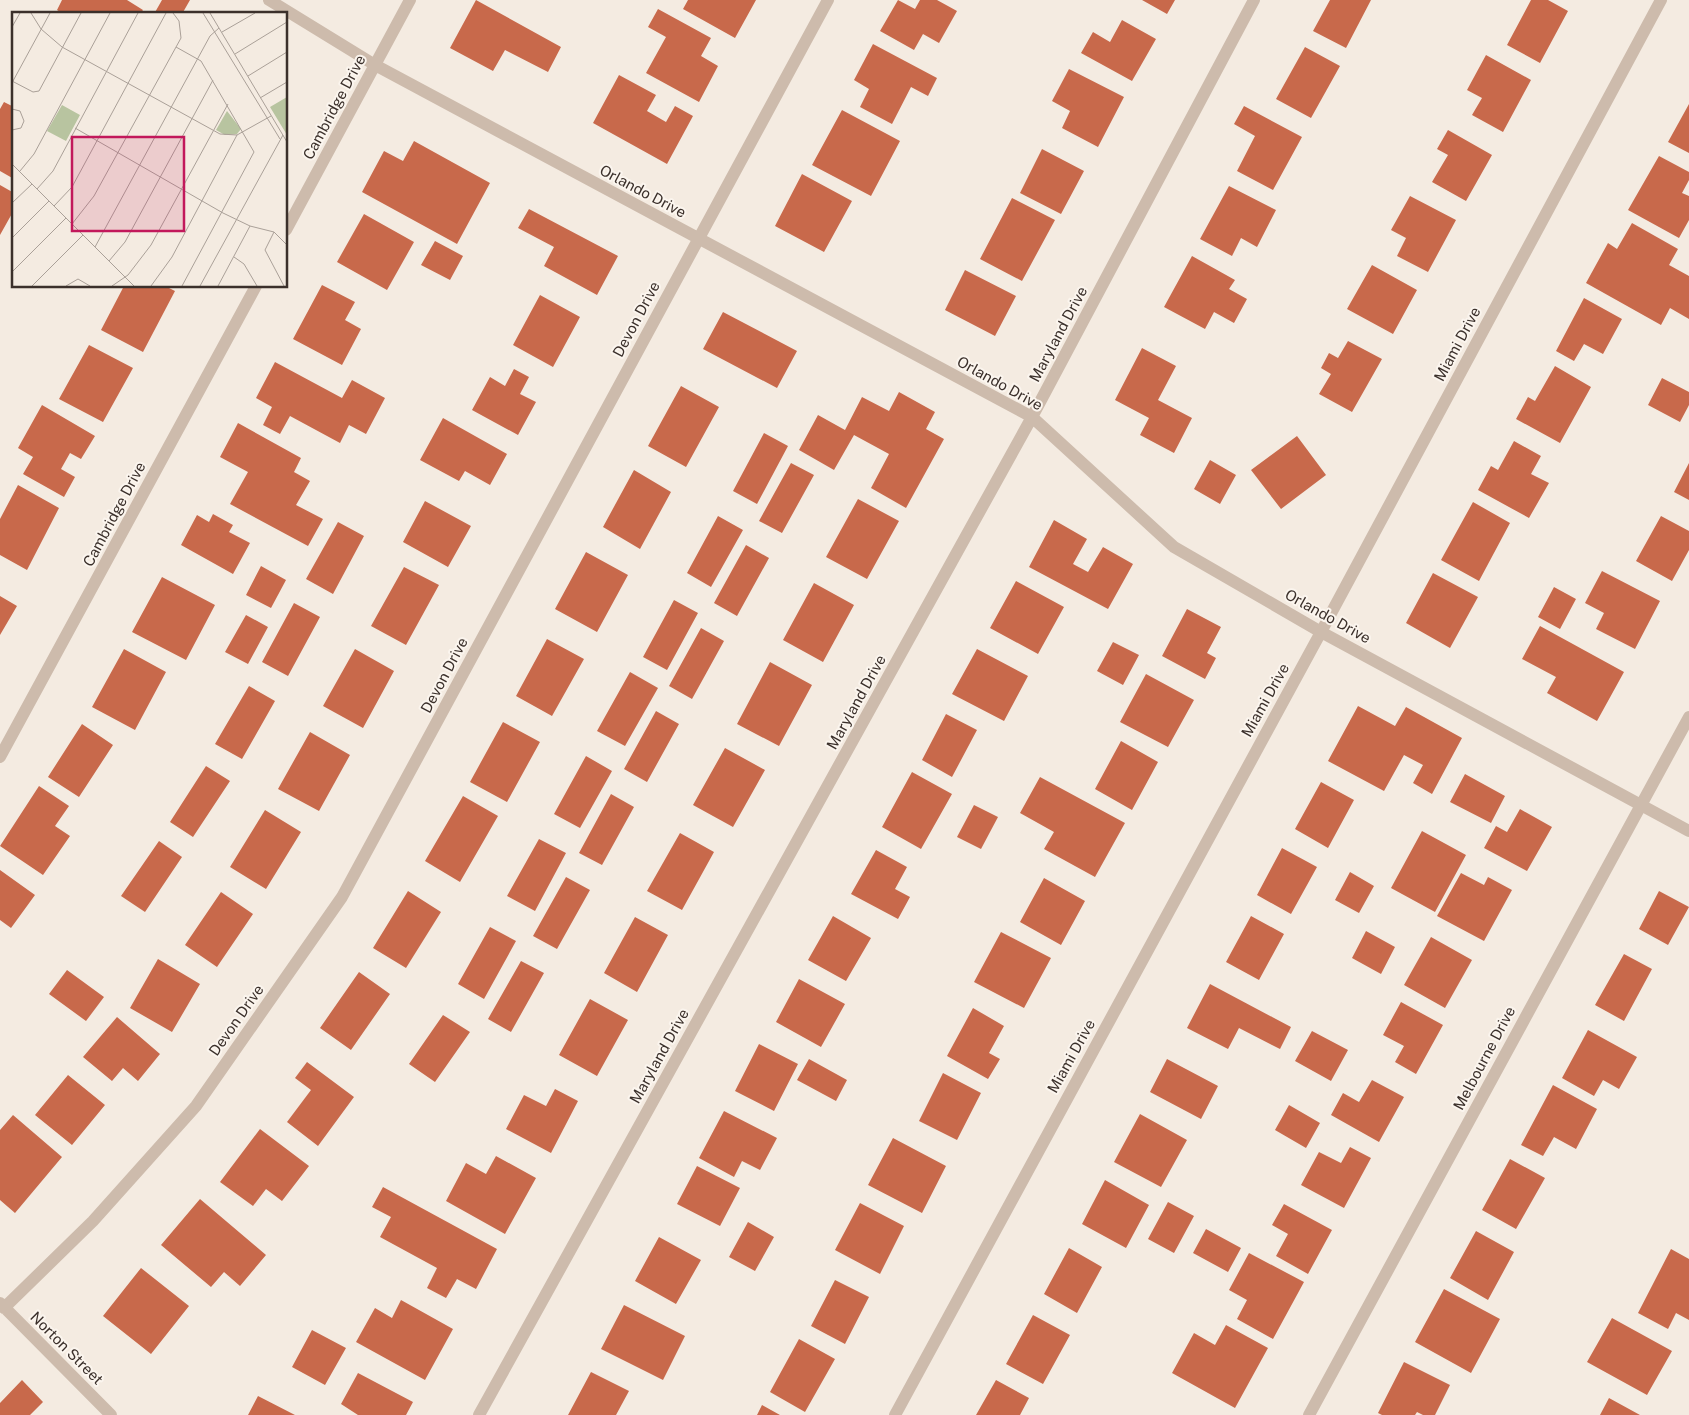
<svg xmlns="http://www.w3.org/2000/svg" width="1689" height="1415" font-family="'Public Sans',sans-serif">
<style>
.building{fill:#c8694b}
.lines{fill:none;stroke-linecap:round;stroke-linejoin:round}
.minor{stroke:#cdbbac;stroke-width:12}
.labels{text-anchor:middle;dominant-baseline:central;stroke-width:4;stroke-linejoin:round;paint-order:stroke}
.street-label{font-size:15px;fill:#3b302b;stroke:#fbf5ee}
.inset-road{fill:none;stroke:#aaa098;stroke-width:1}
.view{fill:#c2185b;fill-opacity:0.15;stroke:#c2185b;stroke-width:2.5}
.inset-edge{fill:none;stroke:#3b302b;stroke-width:2.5}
</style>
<rect width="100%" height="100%" fill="#f4ebe1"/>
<path class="building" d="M62,0H127L143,10L140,14H63L57,10Z
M162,0H190L182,14H154Z
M476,0L561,47L548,72L505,50L493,71L450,48Z
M688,0H756L735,38L683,9Z
M898,0L915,9L920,0H937L957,11L939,43L923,34L914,50L880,31Z
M1142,0H1175L1167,14Z
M1330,0H1371L1346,48L1313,31Z
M1531,0H1548L1568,11L1540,63L1507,45Z
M658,9L711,38L701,56L718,66L699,102L646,73L666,37L648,27Z
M1122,20L1156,39L1132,81L1081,53L1093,32L1110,42Z
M873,44L937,78L928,96L911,87L892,124L860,107L869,89L854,80Z
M1305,47L1340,66L1311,118L1276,99Z
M1486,55L1531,80L1503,132L1472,115L1482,98L1467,90Z
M1069,69L1124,97L1098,147L1062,128L1070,111L1052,101Z
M619,75L656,95L647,111L666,122L675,106L693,116L667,164L593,123Z
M4,102L14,107V179L0,171V109Z
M1689,104V153L1668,142Z
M1244,106L1302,137L1273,190L1237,171L1255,136L1234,124Z
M842,110L900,141L871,196L812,165Z
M1448,130L1492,155L1466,201L1432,182L1448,155L1437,149Z
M414,141L490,183L457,244L362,192L384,151L403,161Z
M1042,149L1084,171L1061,214L1020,193Z
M1659,156L1689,172V180L1682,193L1689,196V220L1679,238L1628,210Z
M802,174L852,201L824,252L775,226Z
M0,185L14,193V210L0,235Z
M1229,186L1276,210L1257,247L1241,238L1232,256L1200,239Z
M1410,196L1456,220L1428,272L1397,256L1406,238L1391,230Z
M1012,198L1055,220L1022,281L980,259Z
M529,209L618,256L597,295L544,266L554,247L518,228Z
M364,214L414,242L387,290L337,262Z
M1632,223L1678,249L1669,265L1689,276V319L1670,308L1661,325L1586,283L1608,243L1617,249Z
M435,241L463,256L450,280L421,265Z
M1192,256L1235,280L1229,289L1247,299L1234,323L1214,312L1205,329L1164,307Z
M1372,265L1417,290L1393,334L1347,309Z
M965,270L1016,296L995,336L945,310Z
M322,285L355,302L345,320L361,329L342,365L293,339Z
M124,286H165L175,291L143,352L101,330Z
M540,295L580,317L553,367L513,345Z
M1584,298L1622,319L1603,354L1584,344L1574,361L1556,351Z
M723,312L797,351L777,388L703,349Z
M1348,341L1382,359L1352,412L1319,394L1331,374L1321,368L1329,353L1338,358Z
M89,345L133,368L103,422L59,399Z
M1142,348L1176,366L1158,400L1192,418L1174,453L1140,435L1149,418L1115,400Z
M275,362L342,398L352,380L385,398L366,434L349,425L340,443L290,416L280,434L263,425L272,407L256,398Z
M1555,366L1591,387L1560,443L1516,419L1528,397L1535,401Z
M514,369L529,377L520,394L536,402L518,435L472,410L490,377L505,386Z
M1662,378L1689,392V405L1680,422L1648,405Z
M681,386L719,407L686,467L648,446Z
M899,392L935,412L926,429L944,439L906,508L871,488L889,454L854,435L834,470L799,450L818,415L845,430L862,397L889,411Z
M42,405L95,436L81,459L70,453L61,469L75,477L64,497L23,474L33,457L18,448Z
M443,418L507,454L490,485L465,471L459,481L420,460Z
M238,423L301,458L294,472L310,481L296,505L323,519L308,546L230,504L248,472L220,457Z
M764,433L788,446L757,504L733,491Z
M1297,436L1326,475L1281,509L1251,470Z
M1514,441L1541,456L1531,474L1549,483L1529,518L1478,490L1491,466L1498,470Z
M1210,460L1236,475L1220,504L1194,489Z
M791,463L814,475L782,533L759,521Z
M1689,463V500L1674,492Z
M634,470L671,492L640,549L603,527Z
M18,485L59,508L27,570L0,555V519Z
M858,499L899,521L867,579L826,557Z
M425,501L471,526L448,567L403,542Z
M1473,502L1510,523L1479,581L1441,560Z
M213,514L233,525L229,532L250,543L233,574L181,545L197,515L209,522Z
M718,516L743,530L711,587L687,573Z
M1661,516L1689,531V550L1672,581L1636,561Z
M1054,520L1087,539L1073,564L1088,572L1103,547L1133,564L1108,609L1029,567Z
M338,522L364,536L333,594L306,579Z
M746,545L769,558L737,616L714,603Z
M586,552L628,575L597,632L555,609Z
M261,566L286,580L271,608L246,595Z
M404,567L439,585L406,645L371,626Z
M1602,571L1660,601L1635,649L1596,629L1604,613L1585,603Z
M1433,573L1478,597L1450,648L1406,623Z
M162,577L215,605L186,660L132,632Z
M1016,581L1064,607L1038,654L990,628Z
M814,583L854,605L823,662L783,640Z
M1554,587L1576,599L1560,629L1538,617Z
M0,596L17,606L0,635Z
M674,600L698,613L667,670L643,657Z
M294,603L320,617L288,676L262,662Z
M1187,609L1221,627L1207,653L1216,658L1205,679L1162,656Z
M246,615L268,627L248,664L225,652Z
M1540,626L1624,672L1597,721L1547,693L1556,677L1522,659Z
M701,628L724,641L692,699L669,686Z
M547,639L584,659L552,716L516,696Z
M1113,642L1139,655L1123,685L1097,671Z
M124,649L166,672L135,730L92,707Z
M355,649L394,671L363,728L323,706Z
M977,649L1028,676L1004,721L952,694Z
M770,662L812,685L779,746L737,724Z
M630,672L658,688L625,746L597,731Z
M1146,674L1194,700L1168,747L1120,722Z
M249,686L275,701L242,759L215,744Z
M1358,706L1395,726L1406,707L1462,738L1432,794L1413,783L1423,765L1404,755L1384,791L1328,761Z
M656,711L679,724L647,782L624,769Z
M946,714L977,730L952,777L922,760Z
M503,722L540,742L507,802L470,782Z
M82,724L113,745L79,797L48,777Z
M310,732L350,755L319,811L278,789Z
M1121,741L1158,762L1132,810L1095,789Z
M725,748L765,770L733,827L693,805Z
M586,756L612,771L580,828L554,814Z
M206,766L230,781L193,837L170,822Z
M912,772L952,794L921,849L882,827Z
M1465,774L1505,796L1491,823L1450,802Z
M1040,777L1125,823L1095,877L1044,849L1054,832L1020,813Z
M1321,782L1354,800L1328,848L1295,829Z
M39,786L69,806L55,826L70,836L43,875L0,846Z
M611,794L634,807L602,865L579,853Z
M463,796L498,816L460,882L425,861Z
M974,805L998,817L981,849L957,837Z
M1520,809L1552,827L1527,871L1484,848L1496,826L1507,832Z
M265,810L301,832L266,889L230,867Z
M1422,831L1466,855L1435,912L1391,888Z
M680,833L714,852L682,910L647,891Z
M539,839L566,853L535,911L507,896Z
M159,841L182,857L145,912L121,896Z
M1282,848L1317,867L1291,914L1257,895Z
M876,850L907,867L895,889L910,897L898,919L851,894Z
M0,870L35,895L11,928L0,920Z
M1350,872L1374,886L1359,913L1335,900Z
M1461,873L1484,885L1488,877L1512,890L1484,941L1437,916Z
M566,877L590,890L557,949L533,936Z
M1044,878L1085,901L1061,945L1020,922Z
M408,891L441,912L406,968L373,948Z
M1659,891L1689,907L1668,945L1639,929Z
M221,892L253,914L217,967L185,945Z
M833,916L871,938L846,981L808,960Z
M1251,916L1284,934L1259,980L1226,962Z
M635,917L668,935L637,992L604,973Z
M490,927L516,941L484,999L458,984Z
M1366,931L1395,947L1381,974L1352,958Z
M1001,932L1051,958L1024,1008L974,982Z
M1431,937L1472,960L1445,1008L1404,985Z
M1624,954L1652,969L1624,1021L1595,1005Z
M158,959L200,984L172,1032L130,1008Z
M521,961L544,973L511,1032L488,1019Z
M67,970L104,997L86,1021L49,994Z
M359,972L390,994L351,1050L320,1028Z
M799,979L845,1004L821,1047L776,1022Z
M1210,984L1291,1027L1280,1049L1239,1028L1228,1049L1187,1028Z
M590,999L628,1020L597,1076L559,1055Z
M1401,1002L1443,1025L1416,1074L1395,1062L1404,1046L1383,1035Z
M973,1008L1004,1026L989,1053L1000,1059L988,1079L947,1056Z
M443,1015L470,1032L435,1082L409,1064Z
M117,1017L160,1054L138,1081L123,1068L112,1081L83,1057Z
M1588,1030L1637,1057L1619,1089L1603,1080L1594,1096L1562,1078Z
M1312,1031L1348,1050L1331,1081L1295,1061Z
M759,1044L798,1064L774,1111L735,1091Z
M809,1059L847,1080L836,1101L797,1080Z
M1167,1059L1218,1086L1201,1119L1150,1092Z
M307,1062L354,1097L318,1146L287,1122L311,1090L295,1078Z
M943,1073L981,1093L957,1140L919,1121Z
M68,1075L105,1105L72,1145L35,1115Z
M1372,1080L1404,1097L1379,1142L1331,1115L1343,1093L1359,1102Z
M1553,1085L1597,1109L1576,1149L1554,1137L1543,1156L1521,1145Z
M555,1089L578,1101L551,1153L506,1129L524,1095L546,1106Z
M1289,1105L1320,1123L1306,1148L1275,1130Z
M724,1111L777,1138L760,1170L742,1161L734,1177L699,1158Z
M1140,1114L1187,1140L1161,1187L1114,1162Z
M13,1115L62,1157L15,1213L0,1200V1130Z
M260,1129L309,1166L282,1201L266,1189L253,1206L220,1182Z
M893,1138L946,1166L922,1213L868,1185Z
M1350,1147L1371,1158L1344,1208L1301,1185L1319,1152L1341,1163Z
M496,1156L536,1178L505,1234L446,1201L466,1163L486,1174Z
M1510,1159L1545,1178L1516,1229L1482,1210Z
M697,1166L740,1188L720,1226L677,1204Z
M1105,1180L1149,1205L1126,1248L1082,1224Z
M383,1187L497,1249L476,1289L457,1279L446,1298L427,1288L437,1268L380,1237L391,1217L372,1207Z
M200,1199L266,1255L240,1286L224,1272L211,1287L161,1245Z
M1168,1202L1194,1216L1174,1253L1148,1239Z
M860,1203L904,1226L880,1274L835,1250Z
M1284,1204L1332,1230L1308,1274L1276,1256L1288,1234L1272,1225Z
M748,1222L774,1237L755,1271L729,1257Z
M1206,1229L1241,1248L1228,1272L1193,1253Z
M1476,1231L1514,1252L1488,1300L1450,1278Z
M659,1237L701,1260L676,1304L635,1281Z
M1069,1248L1102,1267L1077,1313L1044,1294Z
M1671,1249L1689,1259V1320L1676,1313L1668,1329L1638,1313Z
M1249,1253L1304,1282L1273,1339L1237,1319L1247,1300L1229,1290Z
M141,1268L189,1306L151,1354L103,1316Z
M835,1280L869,1297L845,1344L811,1326Z
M1444,1289L1500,1319L1471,1373L1415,1342Z
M401,1300L453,1329L425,1380L356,1342L375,1308L392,1318Z
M624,1305L685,1336L663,1380L601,1349Z
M1033,1315L1070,1335L1043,1384L1006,1364Z
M1612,1318L1672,1351L1647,1395L1587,1362Z
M1226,1325L1268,1348L1235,1408L1172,1373L1194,1333L1215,1345Z
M312,1330L346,1348L325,1385L292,1367Z
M799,1339L835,1359L805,1412L770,1392Z
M1404,1362L1450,1385L1435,1415H1423L1417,1412L1415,1415H1382L1378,1413Z
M591,1372L629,1391L616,1415H568Z
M358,1373L413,1402L406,1415H358L341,1404Z
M22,1380L43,1402L30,1415H0V1403Z
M996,1380L1029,1398L1020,1415H976Z
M258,1396L295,1415H248Z
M1609,1398L1640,1415H1600Z
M762,1405L780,1415H757Z"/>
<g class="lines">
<path class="minor" d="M269,0L375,65L1032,417L1174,547L1321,632L1689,831
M286,230L410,0
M0,757L256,286
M0,1303L111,1415
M4,1308L93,1221L196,1106L342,897L828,0
M479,1415L1032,417L1254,0
M895,1415L1321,632L1661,0
M1309,1415L1689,717"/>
</g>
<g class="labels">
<g class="street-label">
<text transform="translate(334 107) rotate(-62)">Cambridge Drive</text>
<text transform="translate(643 191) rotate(28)">Orlando Drive</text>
<text transform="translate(636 319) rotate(-62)">Devon Drive</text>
<text transform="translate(1058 334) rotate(-62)">Maryland Drive</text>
<text transform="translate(1457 344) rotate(-62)">Miami Drive</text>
<text transform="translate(1000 383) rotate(29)">Orlando Drive</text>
<text transform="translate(114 514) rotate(-62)">Cambridge Drive</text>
<text transform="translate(1328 616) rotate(29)">Orlando Drive</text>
<text transform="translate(444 675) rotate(-62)">Devon Drive</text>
<text transform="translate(1265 700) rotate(-61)">Miami Drive</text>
<text transform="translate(856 702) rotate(-61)">Maryland Drive</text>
<text transform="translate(236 1020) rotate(-55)">Devon Drive</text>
<text transform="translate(659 1056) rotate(-61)">Maryland Drive</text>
<text transform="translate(1071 1056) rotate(-61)">Miami Drive</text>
<text transform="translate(1484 1058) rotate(-62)">Melbourne Drive</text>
<text transform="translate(67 1348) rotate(45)">Norton Street</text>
</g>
</g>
<g transform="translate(12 12)">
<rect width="275" height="275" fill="#f4ebe1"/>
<path d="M275,85V123L258,95ZM50,93L68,103L54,129L35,119ZM215,99L229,117L225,122L213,123L204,118Z" fill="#b8c4a0"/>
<path class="inset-road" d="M19,1L29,17L50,35L208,122L225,123L259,104M191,1L268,127M198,1L275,130M0,15L8,1M210,20L243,1M164,35L189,49L242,140L170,274M223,42L275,10M236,64L275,40M0,69L21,80L27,79L69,1M1,69L38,1M248,86L275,70M0,97L8,99L12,109L9,116L0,118M63,116L211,201L238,214L262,220L275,233M0,152L122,274M8,159L22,142L98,1M25,177L41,159L126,1M0,191L20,172M42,194L60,175L154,1M60,212L82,184L169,26L167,9L161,1M262,220L253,238L272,274M0,226L37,189M83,235L198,24L207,16M222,245L232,252L245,274M97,249L113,230L201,68M0,260L54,206M20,274L71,223M54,274L66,267L78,274M100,274L116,263L139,233L216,92M139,274L160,245L225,123M188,274L271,123M206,274L238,214"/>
<path class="view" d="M60,125H172V219H60Z"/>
<rect width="275" height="275" class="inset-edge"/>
</g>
</svg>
